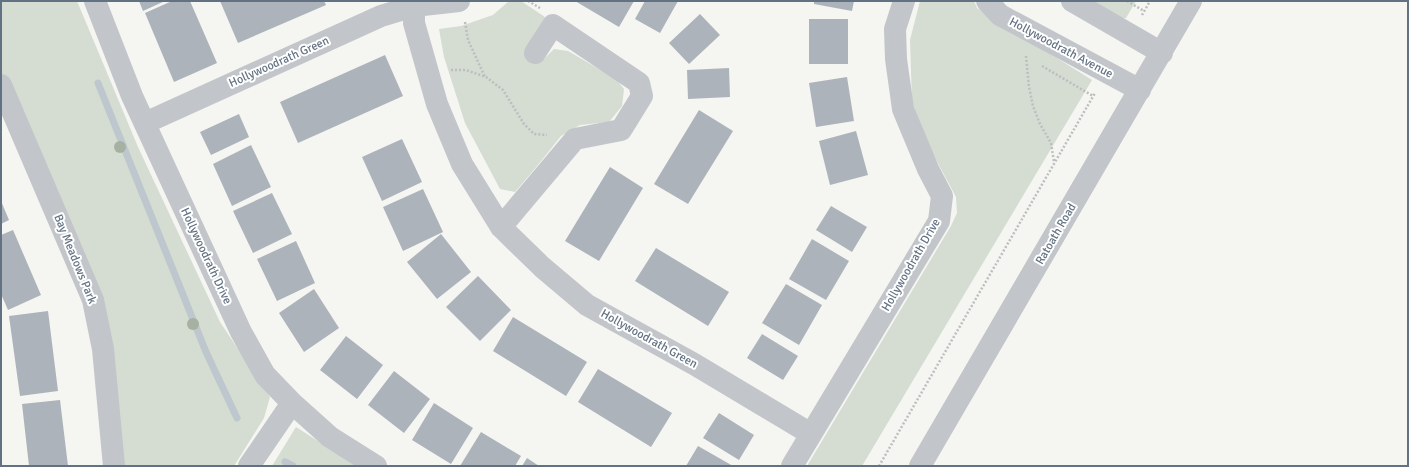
<svg xmlns="http://www.w3.org/2000/svg" width="1409" height="467" font-family="Signika,sans-serif">
<style>
.green{fill:#d5dcd2}
.lines{fill:none;stroke-linecap:round;stroke-linejoin:round}
.stream{stroke:#bdc7cd;stroke-width:7}
.building{fill:#adb3ba}
.path{stroke:#bcbec0;stroke-width:2.5;stroke-dasharray:2 2;stroke-linecap:butt}
.minor{stroke:#c2c5c9;stroke-width:22}
.tree{fill:#a6b1a2}
.labels{text-anchor:middle;dominant-baseline:central;stroke-width:4;stroke-linejoin:round;paint-order:stroke}
.street-label{font-size:12px;fill:#637283;stroke:#fff}
</style>
<rect width="100%" height="100%" fill="#f5f5f1"/>
<path class="green" d="M1,1H77L138,147L220,322L270,397L264,418L234,466H119L90,279L1,72Z
M509,1H521L545,17L524,51L542,61L554,49L568,51L616,79L624,89L622,106L609,122L580,125L561,136L537,166L515,192L500,189L465,123L444,57L439,29L461,26L493,15Z
M920,1H974L977,8L1092,80L862,466H807L951,226L957,213L956,197L933,154L912,102L910,40Z
M1088,1H1136L1126,18H1117Z
M296,427L357,466H272Z"/>
<g class="lines">
<path class="stream" d="M98,83L206,352L237,418
M285,462L293,466"/>
</g>
<path class="building" d="M139,1H165L143,11Z
M172,1H190L217,63L174,82L145,13Z
M220,1H324L326,5L238,43Z
M575,1H634L619,27Z
M645,1H678L660,33L635,19Z
M814,1H854L852,11L814,4Z
M700,14L720,35L689,64L669,43Z
M809,19H848V64H809Z
M385,55L403,96L298,143L280,102Z
M729,68L730,97L688,99L687,70Z
M847,77L854,121L816,127L809,83Z
M699,110L733,131L688,204L654,184Z
M239,114L249,137L211,155L200,132Z
M856,131L868,175L830,185L819,141Z
M402,139L422,182L382,201L362,157Z
M251,145L271,187L232,206L213,164Z
M610,167L643,188L599,261L565,241Z
M423,189L443,232L403,251L383,207Z
M272,193L292,234L253,253L233,211Z
M1,201L9,220L1,224Z
M831,206L867,227L852,252L816,230Z
M13,230L41,295L8,310L1,294V235Z
M441,234L471,272L437,299L407,262Z
M812,239L849,261L826,300L789,279Z
M296,241L315,283L277,301L257,259Z
M656,248L729,292L708,326L635,281Z
M478,276L511,310L480,341L446,307Z
M786,284L822,305L799,345L762,323Z
M314,289L339,328L304,352L279,313Z
M48,311L58,391L20,396L9,316Z
M513,317L587,362L566,396L493,351Z
M762,334L798,356L783,380L747,358Z
M346,336L383,365L357,399L320,370Z
M598,369L672,413L651,447L578,402Z
M394,371L430,399L404,433L368,405Z
M60,400L68,466H29L22,404Z
M434,403L473,428L451,464L412,440Z
M719,413L754,435L739,460L703,438Z
M481,432L521,456L515,466H460Z
M698,446L733,466H686Z
M527,458L539,466H522Z"/>
<g class="lines">
<path class="path" d="M528,1L540,8
M1127,1L1144,11
M1142,15L1150,1
M465,22L468,40L485,77
M1026,56L1029,87L1033,106L1040,124L1051,143L1054,162
M1042,66L1093,96
M451,70H466L486,77L503,90L524,124L534,134L547,135
M879,466L1095,93"/>
<path class="minor" d="M95,1L132,96L241,332L265,375L292,403L330,437L376,466
M987,1L1000,15L1140,90
M1072,1L1162,53
M414,6V23L437,104L462,164L501,227L542,267L587,305L694,364L811,434
M1,85L93,300L103,349L114,466
M145,123L381,16L414,6L459,1
M501,227L575,139L621,130L642,96L639,83L553,25L535,53
M249,466L292,403
M792,466L939,221L942,196L928,169L903,109L896,59L895,29L904,1
M920,466L1191,1"/>
</g>
<g class="tree">
<circle cx="120" cy="147" r="6"/>
<circle cx="193" cy="324" r="6"/>
</g>
<g class="labels">
<g class="street-label">
<text transform="translate(1061 48) rotate(28)">Hollywoodrath Avenue</text>
<text transform="translate(279 62) rotate(-24)">Hollywoodrath Green</text>
<text transform="translate(1056 234) rotate(-60)">Ratoath Road</text>
<text transform="translate(206 256) rotate(65)">Hollywoodrath Drive</text>
<text transform="translate(75 259) rotate(68)">Bay Meadows Park</text>
<text transform="translate(911 265) rotate(-60)">Hollywoodrath Drive</text>
<text transform="translate(649 339) rotate(29)">Hollywoodrath Green</text>
</g>
</g>
<rect width="1409" height="467" fill="none" stroke="#637283" stroke-width="4"/>
</svg>
